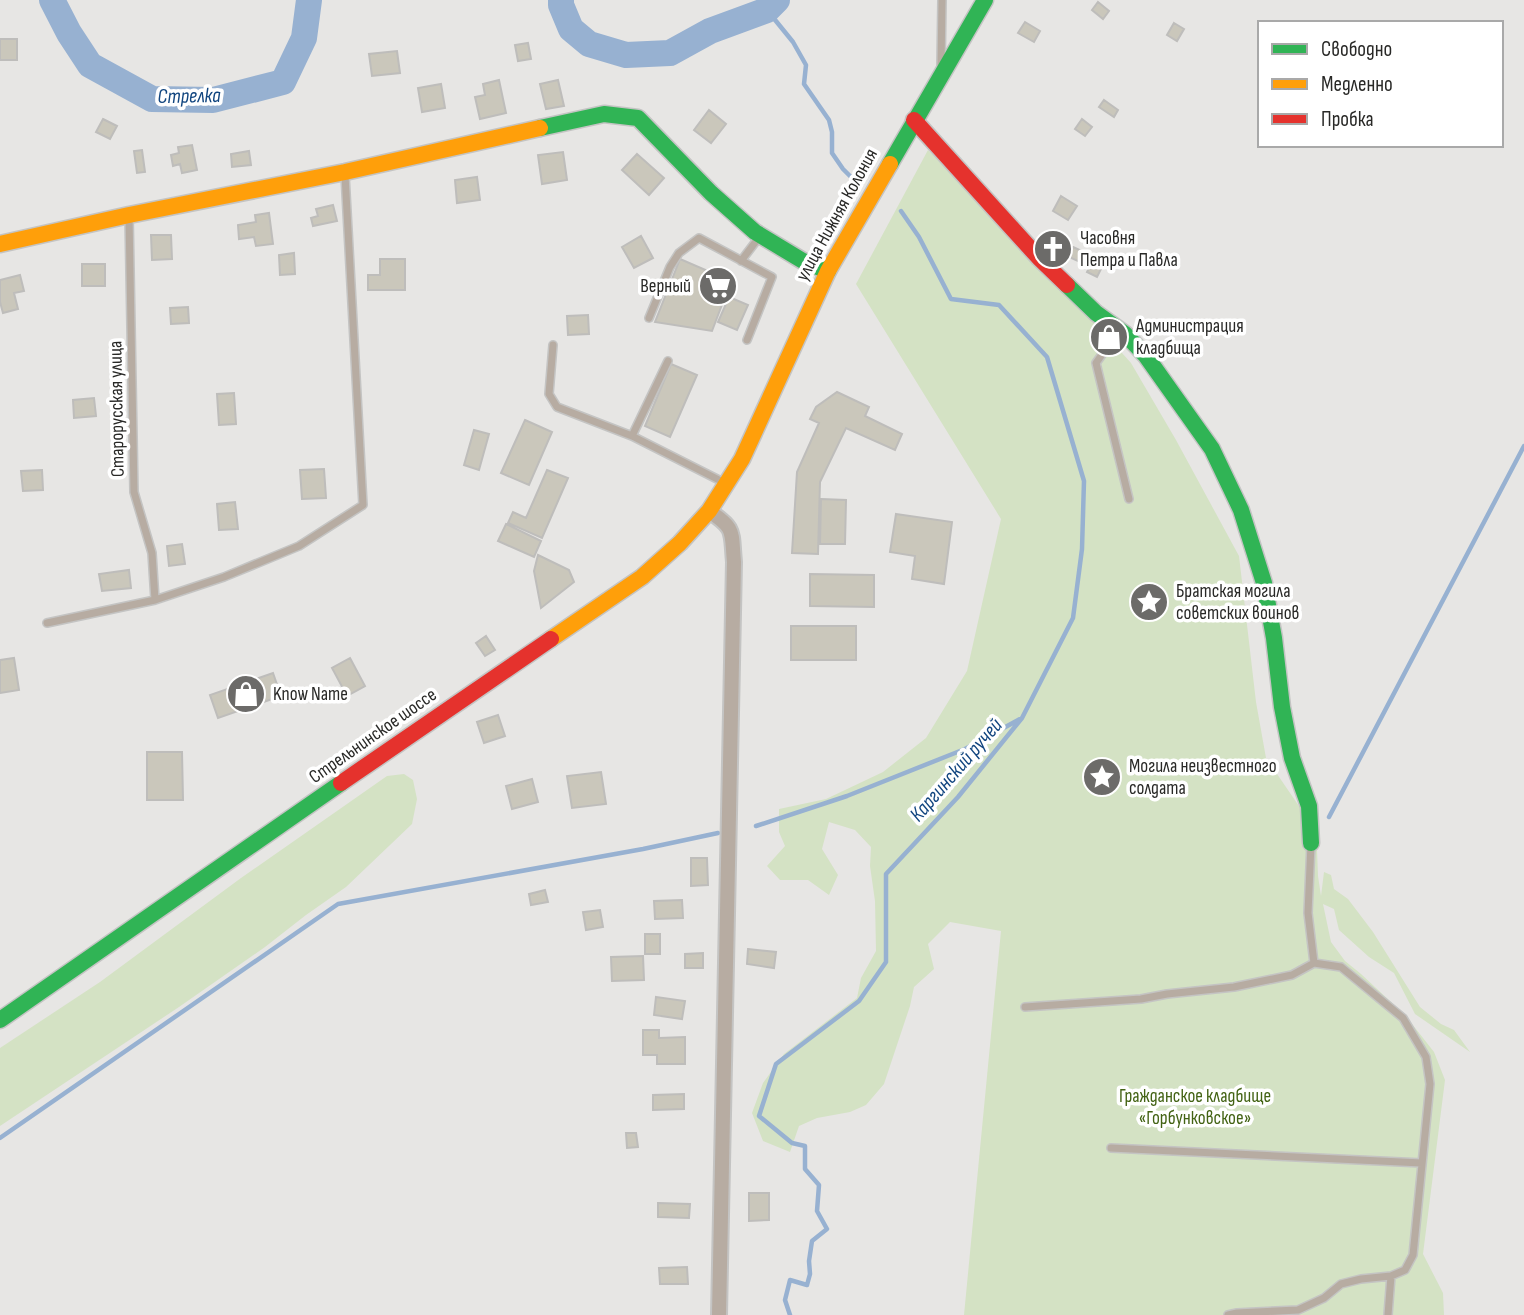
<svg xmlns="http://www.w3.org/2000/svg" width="1524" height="1315" font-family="'Sofia Sans Condensed',sans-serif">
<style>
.green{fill:#d4e2c4}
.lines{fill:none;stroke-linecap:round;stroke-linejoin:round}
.stream{stroke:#97b1d1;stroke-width:4.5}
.river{stroke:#97b1d1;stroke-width:26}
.building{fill:#cac7bb;stroke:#bebdbb;stroke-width:2}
.lane-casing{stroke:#c4c4c3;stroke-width:10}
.street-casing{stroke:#c4c4c3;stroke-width:18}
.fast-casing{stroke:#c4c4c3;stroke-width:19}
.slow-casing{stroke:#c4c4c3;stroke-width:19}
.jam-casing{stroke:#c4c4c3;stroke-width:19}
.lane{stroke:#b7aca2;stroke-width:7}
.street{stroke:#b7aca2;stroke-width:14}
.fast{stroke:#30b455;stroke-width:16}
.slow{stroke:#ff9f0a;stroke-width:16}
.jam{stroke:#e5322d;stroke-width:16}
.labels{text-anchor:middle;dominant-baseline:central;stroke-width:7;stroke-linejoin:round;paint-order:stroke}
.street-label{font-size:19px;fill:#292927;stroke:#fff}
.poi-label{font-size:19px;fill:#292927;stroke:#fff;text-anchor:start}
.park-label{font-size:19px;fill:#436314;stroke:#fff}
.water-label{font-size:21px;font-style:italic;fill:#11457f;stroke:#fff}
</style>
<rect width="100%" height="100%" fill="#e7e6e4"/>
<path class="green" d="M928,150L1080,306L1131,363L1176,440L1239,556L1256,702L1266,758L1301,809L1317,849L1318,876L1321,896L1324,872L1331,875L1334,889L1348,899L1373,932L1420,1007L1441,1024L1454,1030L1470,1052L1415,1014L1394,973L1369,957L1339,930L1334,909L1323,904L1331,942L1345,961L1361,974L1405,1015L1434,1052L1445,1080L1423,1254L1443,1293L1444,1315H964L1001,931L950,922L928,944L934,969L914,987L910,1006L884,1084L866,1105L850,1112L817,1118L799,1126L790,1152L763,1141L752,1113L763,1083L784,1054L857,998L861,978L876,951L875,901L870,866L871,847L855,830L829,822L822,849L838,875L829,895L808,880H780L767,866L785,846L779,832V809L826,799L883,772L926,738L967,671L1001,519L856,284Z
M404,774L413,780L417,799L412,824L346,887L306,915L265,947L179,1007L0,1126V1048L100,982L241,878L387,776Z"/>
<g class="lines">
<path class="stream" d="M767,10L793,42L806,65L804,84L829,120L832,132V153L843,169L853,179
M1329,817L1524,446
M756,826L847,796L965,749L1020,719
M0,1138L338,904L643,849L718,833
M790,1315L785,1300L790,1280L807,1285L810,1274L809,1261L812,1241L827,1229L817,1211L819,1185L805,1169V1146L792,1143L759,1116L776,1064L859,1001L886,962V874L958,797L1022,718L1073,618L1082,549L1084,481L1047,357L999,305L951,299L919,237L901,211"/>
<path class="river" d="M52,0L69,33L90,65L152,99L213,100L283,82L304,38L309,0
M561,0V5L571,29L589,44L626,55L670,53L710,31L767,10L777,0"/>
</g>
<path class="building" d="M1098,2L1109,11L1103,19L1092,10Z
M1025,22L1040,31L1034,42L1018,33Z
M1174,23L1184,29L1177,41L1167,35Z
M0,39H17V60H0Z
M528,43L531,59L518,61L515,45Z
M397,51L400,73L372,76L369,54Z
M499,80L506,113L480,119L475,97L485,95L483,84Z
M558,80L564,106L546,109L540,84Z
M441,84L445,108L422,112L418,88Z
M1104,100L1118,110L1114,117L1099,107Z
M709,110L726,124L711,143L694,130Z
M103,119L117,126L110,139L96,132Z
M1082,119L1092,127L1085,136L1075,129Z
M192,145L197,170L182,173L180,164L173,166L171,155L179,153L178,147Z
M142,150L145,172L137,173L134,151Z
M249,151L251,165L232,167L231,154Z
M563,152L567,180L542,184L538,155Z
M637,154L664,178L649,195L622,170Z
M477,177L480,200L457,203L455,180Z
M1061,196L1077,206L1068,220L1053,211Z
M333,205L337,221L313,226L311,218L318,216L316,209Z
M269,213L273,244L256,246L254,237L239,239L238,225L256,222L255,215Z
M151,235H171L172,259L152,260Z
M641,236L653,258L634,268L622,247Z
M1045 249a8 8 0 1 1 16 0a8 8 0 1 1-16 0Z
M1073,247L1084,252L1080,262L1069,257Z
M294,253L295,274L280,275L279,255Z
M380,259H405V290H368V275H380Z
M680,259L731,281L712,331L655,322Z
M1093,260L1103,265L1097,277L1087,272Z
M82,264H105V286H82Z
M20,275L24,291L14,293L18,309L3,313L0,302V280Z
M729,297L748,305L737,330L718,322Z
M188,307L189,323L171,324L170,308Z
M588,315L589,334L568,335L567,316Z
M671,364L697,375L670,437L645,426Z
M837,392L869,407L865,416L902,434L895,450L846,428L820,482L818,554L792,553L797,472L819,423L810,419L816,407Z
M234,393L236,424L219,425L217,394Z
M94,398L96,416L74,418L73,400Z
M525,420L552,432L529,485L501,473Z
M474,430L489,434L479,470L464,465Z
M324,469L326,498L302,499L300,470Z
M42,470L43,490L23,491L21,471Z
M547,470L568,478L542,538L508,523L513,512L526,518Z
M821,499L846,500L845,544H820Z
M235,502L238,529L219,530L217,504Z
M896,514L952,522L944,584L912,579L915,556L890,552Z
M506,524L541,541L534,557L498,541Z
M182,544L185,564L169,566L167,546Z
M538,555L569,570L574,582L541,608L534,571Z
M129,570L131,588L102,591L99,574Z
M810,574L874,575V607L810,606Z
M791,626H856V660H791Z
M486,636L495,650L485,656L476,643Z
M14,658L19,690L0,693V660Z
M350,658L365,686L347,696L332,668Z
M273,673L281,696L218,718L210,695Z
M498,715L505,736L484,743L477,722Z
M147,752H182L183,800H147Z
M601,772L606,804L572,808L567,776Z
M532,779L538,802L512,809L506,786Z
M691,858H707L708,885L691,886Z
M545,890L548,902L531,905L529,894Z
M682,900L683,918L655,919L654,901Z
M600,910L603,927L586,930L583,912Z
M645,934H660V954H645Z
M748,949L776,952L774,968L747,964Z
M703,953V968H685V954Z
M643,956L644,980L612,981L611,957Z
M656,997L685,1001L682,1019L654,1015Z
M643,1030H659V1038L685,1037V1064H657V1055H643Z
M684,1094V1109L653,1110V1095Z
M626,1133H636L638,1147L627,1148Z
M749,1193H769V1220L749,1221Z
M658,1203L690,1204L689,1218L658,1217Z
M687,1267L688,1284H660L659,1268Z"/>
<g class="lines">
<defs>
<path id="lane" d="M941,66L942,0
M129,216L134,492L152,553L155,600
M741,261L760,236
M649,318L670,267L679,253L699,238L772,277L747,340
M1118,332L1096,363L1129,499
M553,345L549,394L557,407L632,436L723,482
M632,436L668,361
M47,623L155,600L224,577L299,546L363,505L345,175
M1025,1007L1141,999L1167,994L1234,987L1292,975L1314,963
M1111,1148L1422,1163
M1228,1315L1237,1313L1298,1310L1324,1298L1341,1284L1361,1279L1391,1276L1405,1270L1413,1255L1430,1084L1426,1057L1403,1018L1341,967L1314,963L1308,913L1311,844
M1388,1315L1391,1276"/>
<path id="street" d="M709,511C736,529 731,531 734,562L719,1315"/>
<path id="fast" d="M540,128L604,114L638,118L711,193L755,232L803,261L828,271
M890,164L985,0
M1067,285L1096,313L1125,334L1146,356L1212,449L1241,510L1264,583L1274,638L1282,707L1292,758L1309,806L1311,843
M0,1020L341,783"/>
<path id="slow" d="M0,244L129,215L345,172L540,128
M551,639L642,577L680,543L709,511L742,459L828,271L890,164"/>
<path id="jam" d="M914,120L1039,258L1067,285
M341,783L551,639"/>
</defs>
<use href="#lane" class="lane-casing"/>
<use href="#street" class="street-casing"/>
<use href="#fast" class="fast-casing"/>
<use href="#slow" class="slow-casing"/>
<use href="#jam" class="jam-casing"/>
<use href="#lane" class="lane"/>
<use href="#street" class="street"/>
<use href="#fast" class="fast"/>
<use href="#slow" class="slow"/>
<use href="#jam" class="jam"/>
</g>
<defs>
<symbol id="church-disc" viewBox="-11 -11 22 22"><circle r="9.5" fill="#6c6b69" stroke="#fff"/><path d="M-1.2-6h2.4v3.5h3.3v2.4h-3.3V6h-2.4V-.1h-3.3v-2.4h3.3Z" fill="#fff"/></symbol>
<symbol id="supermarket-disc" viewBox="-11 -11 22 22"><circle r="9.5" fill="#6c6b69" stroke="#fff"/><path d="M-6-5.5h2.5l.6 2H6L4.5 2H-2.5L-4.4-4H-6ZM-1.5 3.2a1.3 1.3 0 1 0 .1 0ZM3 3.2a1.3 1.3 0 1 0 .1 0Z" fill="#fff"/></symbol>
<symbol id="shop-disc" viewBox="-11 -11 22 22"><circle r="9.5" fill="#6c6b69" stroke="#fff"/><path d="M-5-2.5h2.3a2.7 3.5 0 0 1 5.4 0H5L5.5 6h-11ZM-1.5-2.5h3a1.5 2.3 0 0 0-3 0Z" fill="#fff"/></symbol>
<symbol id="sight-disc" viewBox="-11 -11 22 22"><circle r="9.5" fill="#6c6b69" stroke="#fff"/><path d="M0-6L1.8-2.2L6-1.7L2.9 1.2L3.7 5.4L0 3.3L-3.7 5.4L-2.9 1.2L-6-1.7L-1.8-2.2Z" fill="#fff"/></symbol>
</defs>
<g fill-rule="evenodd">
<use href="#church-disc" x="1031" y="227" width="44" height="44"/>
<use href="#supermarket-disc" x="696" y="264" width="44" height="44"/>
<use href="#shop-disc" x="1087" y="315" width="44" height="44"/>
<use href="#sight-disc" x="1127" y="580" width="44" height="44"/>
<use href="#shop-disc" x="224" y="672" width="44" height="44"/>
<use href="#sight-disc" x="1080" y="755" width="44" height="44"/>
</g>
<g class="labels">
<g class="street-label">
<text transform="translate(837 215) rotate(-61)">улица Нижняя Колония</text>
<text transform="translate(117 409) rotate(-91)">Старорусская улица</text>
<text transform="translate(373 736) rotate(-35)">Стрельнинское шоссе</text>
</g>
<g class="poi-label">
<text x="1080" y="238">Часовня<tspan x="1080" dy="22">Петра и Павла</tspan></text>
<text x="691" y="286" text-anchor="end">Верный</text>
<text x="1136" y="326">Администрация<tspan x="1136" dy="22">кладбища</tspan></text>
<text x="1176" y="591">Братская могила<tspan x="1176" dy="22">советских воинов</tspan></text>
<text x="273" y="694">Know Name</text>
<text x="1129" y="766">Могила неизвестного<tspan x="1129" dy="22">солдата</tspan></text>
</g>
<g class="park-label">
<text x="1195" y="1096">Гражданское кладбище<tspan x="1195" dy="22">«Горбунковское»</tspan></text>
</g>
<g class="water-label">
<text transform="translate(189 96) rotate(-1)">Стрелка</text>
<text transform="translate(956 770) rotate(-49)">Каргинский ручей</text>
</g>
</g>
<rect x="1258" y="21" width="245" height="126" fill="#ffffff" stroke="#a9a9a9" stroke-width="2"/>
<rect x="1272" y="44" width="35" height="10" fill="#30b455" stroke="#a9a9a9" stroke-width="2"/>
<text x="1321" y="56" font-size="21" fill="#292927">Свободно</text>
<rect x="1272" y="79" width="35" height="10" fill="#ff9f0a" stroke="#a9a9a9" stroke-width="2"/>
<text x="1321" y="91" font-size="21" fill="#292927">Медленно</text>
<rect x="1272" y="114" width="35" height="10" fill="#e5322d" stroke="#a9a9a9" stroke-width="2"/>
<text x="1321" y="126" font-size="21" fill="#292927">Пробка</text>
</svg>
